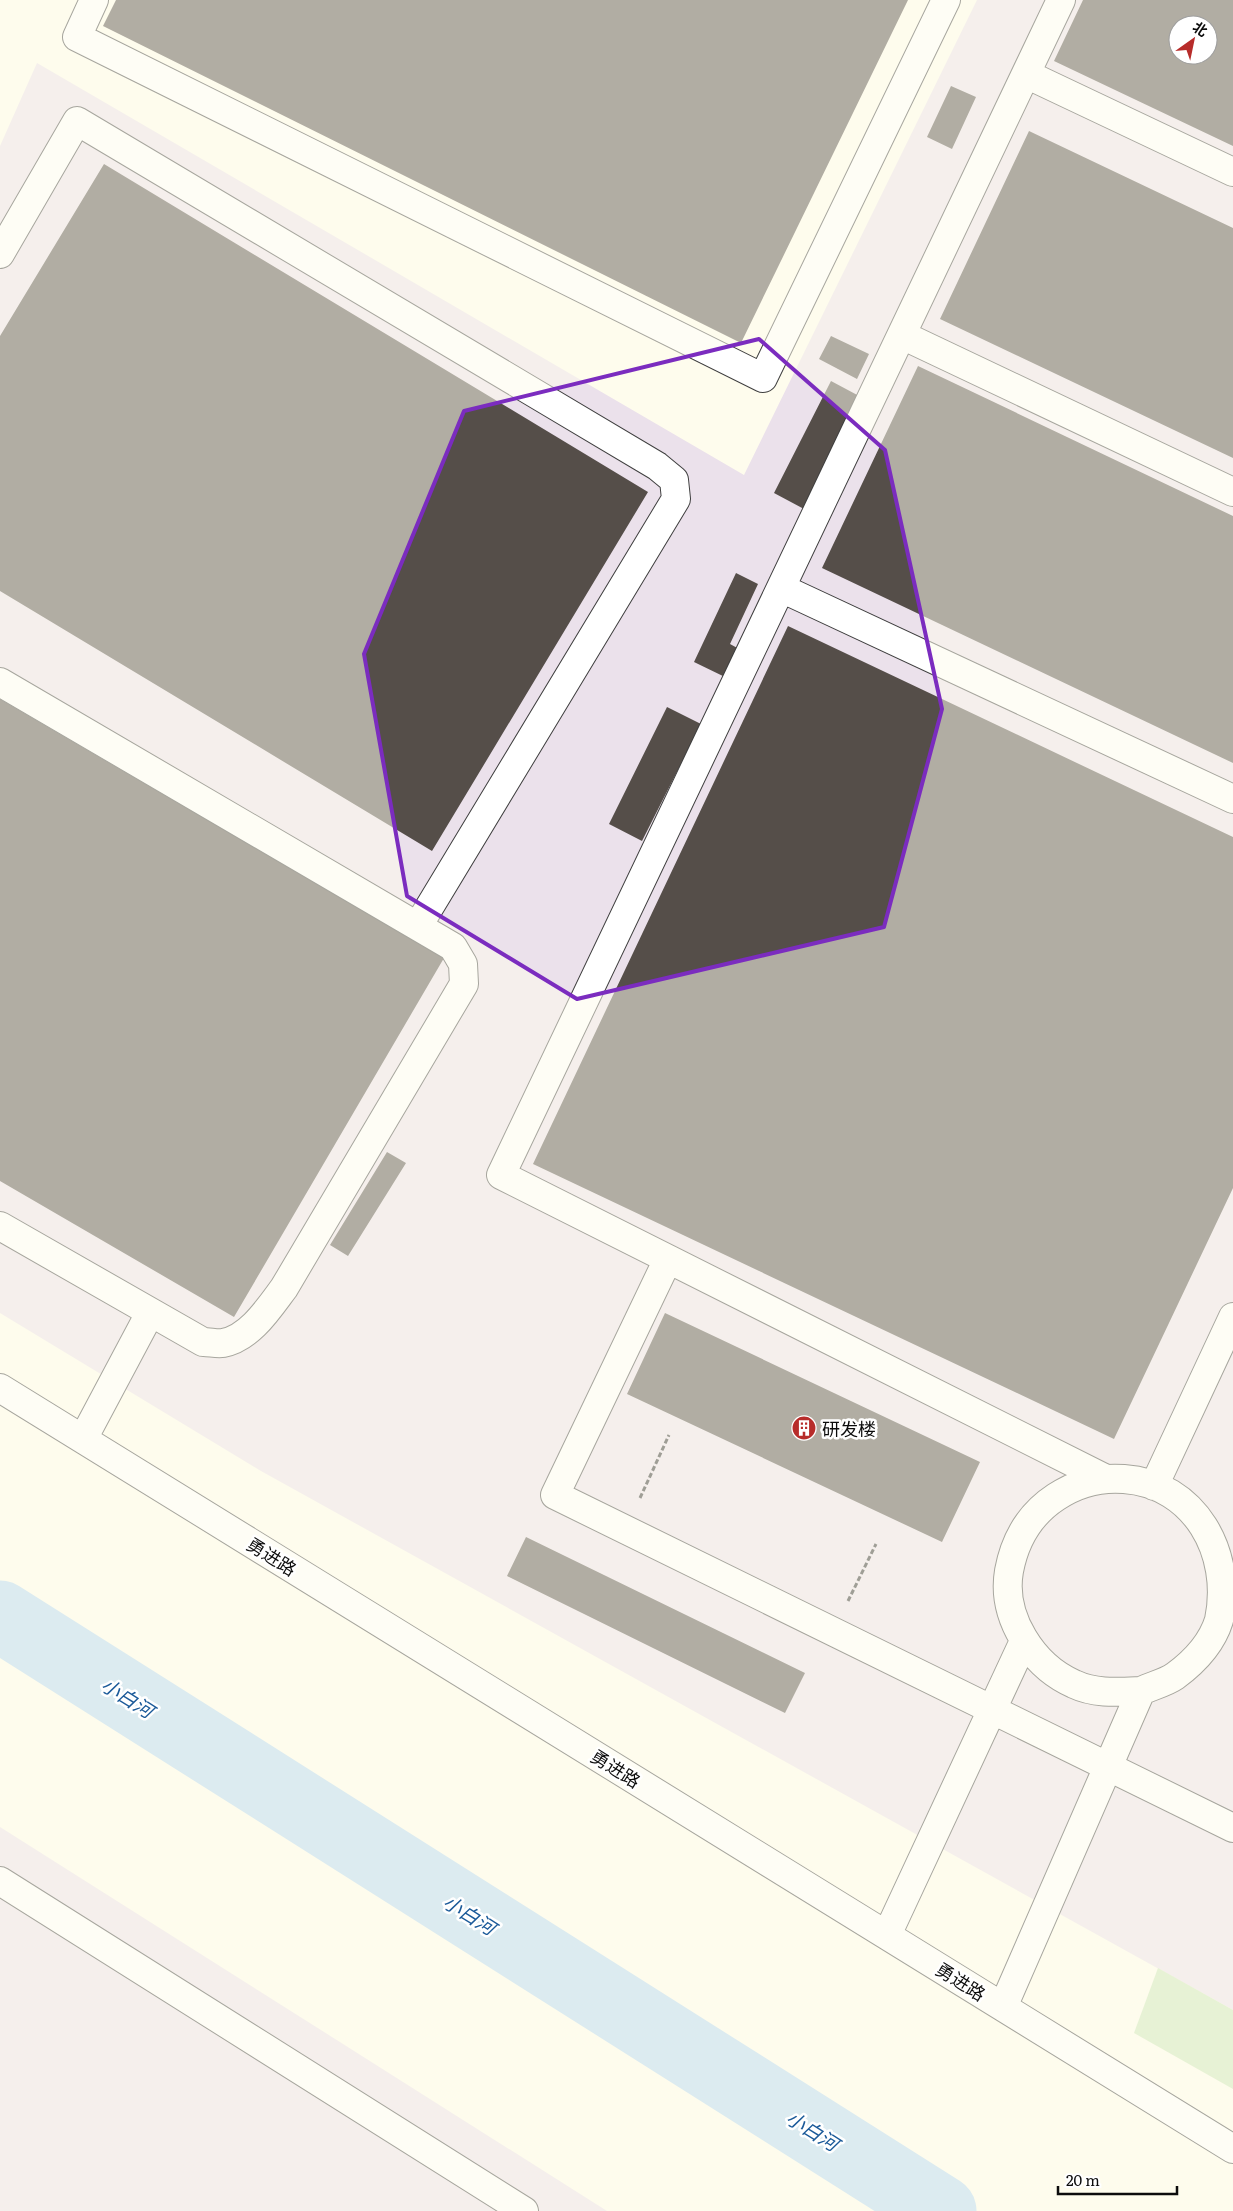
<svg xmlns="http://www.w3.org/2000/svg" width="1233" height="2211" font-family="Literata,'Noto Sans SC',serif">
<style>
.industrial{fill:#ebe1eb;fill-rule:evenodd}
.green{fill:#cde7b8}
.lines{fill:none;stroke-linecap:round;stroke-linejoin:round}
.river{stroke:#b3d7f4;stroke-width:71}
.building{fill:#554e49;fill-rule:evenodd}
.minor-casing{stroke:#3f3f3f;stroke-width:30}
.path{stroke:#2e2e2e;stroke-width:3;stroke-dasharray:5 2.5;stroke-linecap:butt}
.minor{stroke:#fff;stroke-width:28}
.marked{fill:none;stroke:#7b2cbf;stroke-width:4;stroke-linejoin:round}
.labels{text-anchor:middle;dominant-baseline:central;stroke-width:5;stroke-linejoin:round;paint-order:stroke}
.poi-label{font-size:18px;fill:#0c0c0c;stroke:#fff;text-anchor:start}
.street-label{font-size:18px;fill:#0c0c0c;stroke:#fff}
.water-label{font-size:19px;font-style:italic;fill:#1b5a99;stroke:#fff}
</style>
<rect width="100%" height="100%" fill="#fefced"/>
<path class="industrial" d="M977,0H1233V2010L261,1471L0,1313V146L37,63L744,475ZM1178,25H1208V55H1178Z
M0,1827L607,2211H0Z"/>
<path class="green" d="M1158,1968L1233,2010V2089L1134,2033Z"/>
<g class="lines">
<path class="river" d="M0,1616L941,2211"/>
</g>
<path class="building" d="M116,0H908L741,343L103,26Z
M1083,0H1233V146L1054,61ZM1178,25H1208V55H1178Z
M951,86L976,97L952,149L927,137Z
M1029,131L1233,228V458L940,319Z
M104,164L648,492L432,851L0,591V336Z
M831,336L869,354L857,379L819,359Z
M918,366L1233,516V763L822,568Z
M831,381L861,397L804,509L774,493Z
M736,573L758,584L730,644L741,650L727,678L694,662Z
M788,626L1233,837V1188L1114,1439L533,1164Z
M0,699L444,958L234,1317L0,1181Z
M667,707L701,724L642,841L609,824Z
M387,1152L406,1163L348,1256L330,1245Z
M665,1313L980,1462L942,1542L627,1394Z
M526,1537L805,1673L785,1713L507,1576Z"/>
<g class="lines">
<defs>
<path id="minor" d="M94,0L77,37L763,378L946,0
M1061,0L501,1175L1104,1478
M1026,74L1233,172
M0,254L77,121L657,466L674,480L676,499L418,926
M902,335L1233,492
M781,588L1233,799
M0,682L453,947L463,964L464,984L284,1288C269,1308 250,1338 223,1343C217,1344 210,1342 203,1342L0,1226
M668,1259L555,1495L1233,1828
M0,1388L1233,2149
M83,1439L150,1313
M1154,1486L1233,1317
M0,1881L524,2211
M887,1935L1024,1641
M1003,2007L1141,1691C1151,1686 1165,1683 1175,1676C1194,1662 1212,1643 1219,1620C1233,1553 1195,1484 1124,1479C1099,1477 1077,1483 1056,1497C1030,1514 1015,1539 1009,1571C1001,1617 1033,1666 1074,1684C1095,1694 1118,1692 1141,1691"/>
</defs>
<use href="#minor" class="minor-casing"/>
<path class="path" d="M640,1498L669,1435
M848,1601L876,1544"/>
<use href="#minor" class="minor"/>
</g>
<path d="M0 0H1233V2211H0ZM759,339L885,450L942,709L884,927L577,999L407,896L364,654L464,411Z" fill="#fefced" fill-opacity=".55" fill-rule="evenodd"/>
<path class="marked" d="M759,339L885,450L942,709L884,927L577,999L407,896L364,654L464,411Z"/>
<defs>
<symbol id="building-disc" viewBox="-11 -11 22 22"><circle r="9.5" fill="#b72c2a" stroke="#fff"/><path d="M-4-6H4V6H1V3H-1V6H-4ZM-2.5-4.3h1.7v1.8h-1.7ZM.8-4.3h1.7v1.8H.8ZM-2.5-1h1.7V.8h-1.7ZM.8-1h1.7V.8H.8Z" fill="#fff"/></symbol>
</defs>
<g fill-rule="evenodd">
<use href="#building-disc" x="790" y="1414" width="28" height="28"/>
</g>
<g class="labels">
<g class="poi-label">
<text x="822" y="1428">研发楼</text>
</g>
<g class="street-label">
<text transform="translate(272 1556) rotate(32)">勇进路</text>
<text transform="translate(616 1768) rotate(32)">勇进路</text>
<text transform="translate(961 1981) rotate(32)">勇进路</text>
</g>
<g class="water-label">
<text transform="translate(128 1697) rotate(32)">小白河</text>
<text transform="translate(470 1914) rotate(32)">小白河</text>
<text transform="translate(813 2130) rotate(32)">小白河</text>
</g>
</g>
<g transform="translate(1193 40) rotate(33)"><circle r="24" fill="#ffffff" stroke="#9e9e9e"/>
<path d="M0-4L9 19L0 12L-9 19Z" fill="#b72c2a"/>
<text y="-8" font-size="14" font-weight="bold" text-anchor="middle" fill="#0c0c0c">北</text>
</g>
<path d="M1058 2186v8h119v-8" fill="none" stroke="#0c0c0c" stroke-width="2.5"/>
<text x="1066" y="2186" font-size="15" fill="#0c0c0c" stroke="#ffffff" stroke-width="4" paint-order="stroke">20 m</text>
</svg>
